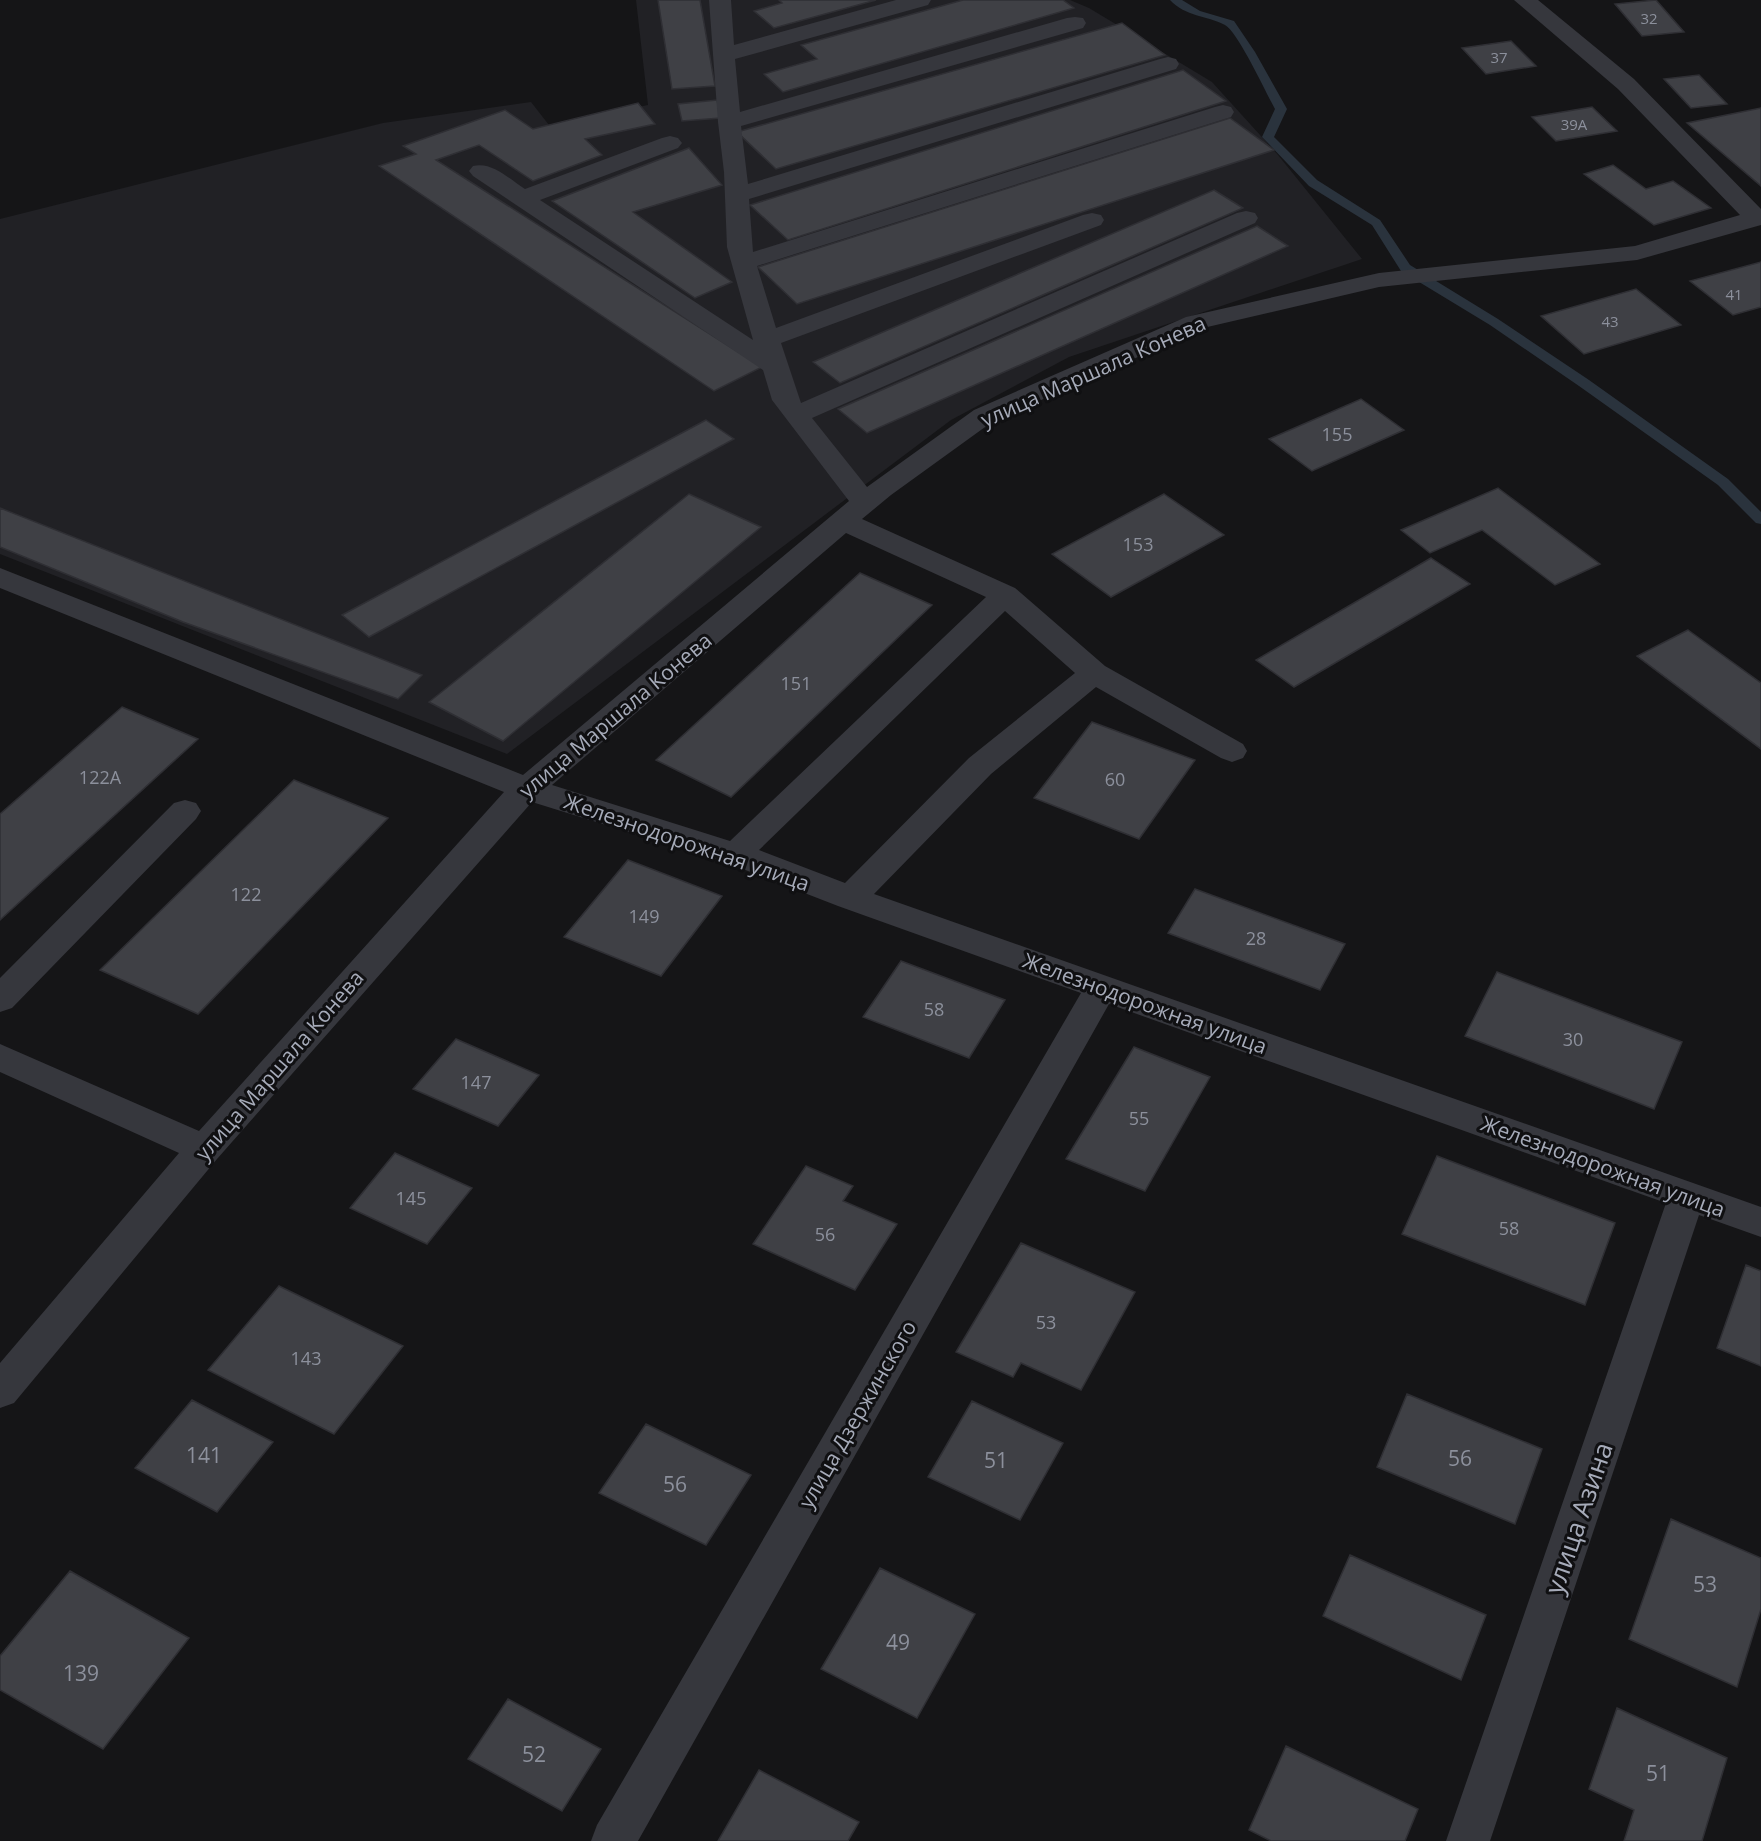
<svg xmlns="http://www.w3.org/2000/svg" width="1761" height="1841" font-family="'Open Sans',sans-serif">
<style>
.built{fill:#212125}
.lines{fill:none;stroke-linecap:round;stroke-linejoin:round}
.stream{fill:#2a333d;fill-rule:evenodd}
.building{fill:#3f4045;stroke:#2f2f34;stroke-width:1.5}
.minor{fill:#36373d;fill-rule:evenodd}
.labels{text-anchor:middle;dominant-baseline:central;stroke-width:6;stroke-linejoin:round;paint-order:stroke}
.far-number-label{font-size:15px;fill:#8c909c}
.number-label{font-size:18px;fill:#8c909c}
.street-label{font-size:21px;fill:#a6abb9;stroke:#101012}
.near-number-label{font-size:21px;fill:#8c909c}
.near-street-label{font-size:26px;fill:#a6abb9;stroke:#101012}
</style>
<rect width="100%" height="100%" fill="#151517"/>
<path class="built" d="M636,0H1070L1089,8L1212,82L1278,155L1362,259L1069,357L951,420L507,754L0,554V219L383,123L531,102L549,125L648,105Z"/>
<g class="lines">
<path class="stream" d="M1170,0H1182L1200,11L1234,21L1255,52L1287,109L1274,137L1317,180L1380,220L1410,265L1498,319L1589,380L1728,479L1761,512V524L1756,523L1718,485L1579,386L1490,325L1401,271L1372,225L1309,186L1264,139L1262,137L1275,109C1266,93 1238,32 1225,25C1206,15 1186,17 1170,0Z"/>
</g>
<path class="building" d="M658,0H700L715,86L672,89Z
M779,0H876L774,28L754,11L782,3Z
M963,0H1063L1074,8L783,92L764,74L817,59L801,45Z
M1656,0L1684,32L1642,36L1615,4Z
M1122,23L1165,55L776,169L737,132Z
M1511,41L1536,66L1486,74L1462,48Z
M1183,70L1226,101L788,240L750,205Z
M1699,75L1727,104L1691,108L1664,79Z
M717,100L721,118L682,121L678,104Z
M638,103L655,124L585,139L602,155L533,181L479,145L436,160L762,367L714,391L379,166L416,154L403,146L505,110L533,129Z
M1592,107L1617,131L1556,141L1532,117Z
M1761,108V186L1687,123Z
M1230,118L1274,150L797,304L758,267Z
M689,148L722,185L633,212L732,282L695,298L552,201Z
M1613,165L1646,189L1673,181L1711,208L1654,225L1584,174Z
M1214,190L1243,208L840,383L813,362Z
M1257,226L1288,246L867,433L838,409Z
M1761,262V307L1733,315L1690,281Z
M1636,289L1681,325L1584,354L1541,316Z
M1361,399L1404,430L1312,471L1269,439Z
M706,420L734,439L369,637L342,615Z
M1498,488L1600,564L1555,585L1482,530L1430,553L1401,530Z
M689,494L761,527L503,741L429,702Z
M1164,494L1224,535L1111,597L1052,554Z
M0,508L422,675L398,699L183,622L0,547Z
M1431,558L1470,584L1294,687L1256,660Z
M860,573L932,605L731,797L656,760Z
M1688,630L1761,683V749L1637,656Z
M122,707L198,739L0,920V814Z
M1092,722L1195,760L1139,839L1034,798Z
M294,780L388,818L198,1014L100,970Z
M628,860L722,896L661,976L564,937Z
M1195,889L1345,944L1320,990L1168,933Z
M901,961L1005,1000L969,1058L863,1017Z
M1497,972L1682,1042L1654,1109L1465,1036Z
M456,1039L539,1075L498,1126L413,1089Z
M1134,1047L1210,1077L1145,1191L1066,1159Z
M395,1153L472,1188L427,1244L350,1208Z
M1437,1156L1615,1223L1585,1305L1402,1234Z
M806,1166L853,1186L843,1201L897,1224L855,1290L753,1244Z
M1021,1243L1135,1292L1081,1390L1021,1363L1013,1377L956,1352Z
M1746,1265L1761,1271V1366L1717,1348Z
M279,1286L403,1346L334,1434L208,1370Z
M1407,1394L1542,1449L1515,1524L1377,1467Z
M192,1400L273,1442L217,1512L135,1468Z
M972,1401L1063,1443L1020,1520L928,1477Z
M646,1424L751,1475L706,1545L599,1493Z
M1671,1519L1761,1558V1609L1737,1687L1629,1639Z
M1350,1555L1486,1615L1461,1680L1323,1616Z
M880,1568L975,1614L917,1718L821,1669Z
M70,1571L189,1638L103,1749L0,1690V1656Z
M508,1699L601,1749L562,1811L468,1759Z
M1617,1708L1727,1758L1702,1841H1624L1634,1810L1589,1789Z
M1286,1746L1418,1809L1405,1841H1271L1249,1830Z
M759,1770L859,1822L848,1841H718Z"/>
<g class="lines">
<path class="minor" d="M709,0H731L734,45L896,0H931L928,5L735,59L740,112L1067,18L1075,17L1083,18L1086,23L1083,28L741,126L748,184L1160,59L1168,57L1176,59L1179,64L1176,69L749,199L753,252L1215,107L1223,105L1231,107L1234,112L1231,117L757,266L776,328L1083,215L1092,213L1101,215L1104,220L1101,225L781,343L801,403L1237,213L1246,211L1255,213L1258,218L1255,223L812,418L867,487L974,410L1186,317L1379,273L1635,246L1740,215L1618,89L1514,0H1538L1634,79L1761,209V225L1637,260L1379,287L1203,328L992,422L891,495L862,519L1015,588L1105,666L1243,744L1247,751L1243,758L1232,762L1221,758L1096,687L991,774L874,894L1761,1207V1237L1699,1215L1490,1841H1446L1666,1203L1109,1004L638,1841H591L597,1825L1081,993L838,906L725,862L532,802L217,1159L14,1403L0,1408V1363L179,1153L0,1072V1044L199,1131L504,792L0,588V568L523,775L849,501L772,400L763,370L473,176L469,171L473,166C492,161 509,179 525,189L662,138L670,136L678,138L682,143L678,148L540,200L753,340L727,247L724,172L718,122ZM846,533L986,597L730,841L552,785ZM1005,611L1075,673L969,758L845,883L759,850Z
M185,800L196,803L201,811L196,819L12,1008L0,1012V978L174,803Z"/>
</g>
<g class="labels">
<g class="far-number-label">
<text x="1649" y="18">32</text>
<text x="1499" y="57">37</text>
<text x="1574" y="124">39А</text>
<text x="1734" y="294">41</text>
<text x="1610" y="321">43</text>
</g>
<g class="number-label">
<text x="1337" y="434">155</text>
<text x="1138" y="544">153</text>
<text x="796" y="683">151</text>
<text x="100" y="777">122А</text>
<text x="1115" y="779">60</text>
<text x="246" y="894">122</text>
<text x="644" y="916">149</text>
<text x="1256" y="938">28</text>
<text x="934" y="1009">58</text>
<text x="1573" y="1039">30</text>
<text x="476" y="1082">147</text>
<text x="1139" y="1118">55</text>
<text x="411" y="1198">145</text>
<text x="1509" y="1228">58</text>
<text x="825" y="1234">56</text>
<text x="1046" y="1322">53</text>
<text x="306" y="1358">143</text>
</g>
<g class="street-label">
<text transform="translate(1093 371) rotate(-24)">улица Маршала Конева</text>
<text transform="translate(615 715) rotate(-40)">улица Маршала Конева</text>
<text transform="translate(687 842) rotate(19)">Железнодорожная улица</text>
<text transform="translate(1145 1003) rotate(20)">Железнодорожная улица</text>
<text transform="translate(279 1065) rotate(-49)">улица Маршала Конева</text>
<text transform="translate(1603 1166) rotate(20)">Железнодорожная улица</text>
<text transform="translate(857 1414) rotate(-60)">улица Дзержинского</text>
</g>
<g class="near-number-label">
<text x="204" y="1455">141</text>
<text x="1460" y="1458">56</text>
<text x="996" y="1460">51</text>
<text x="675" y="1484">56</text>
<text x="1705" y="1584">53</text>
<text x="898" y="1642">49</text>
<text x="81" y="1673">139</text>
<text x="534" y="1754">52</text>
<text x="1658" y="1773">51</text>
</g>
<g class="near-street-label">
<text transform="translate(1578 1518) rotate(-71)">улица Азина</text>
</g>
</g>
</svg>
